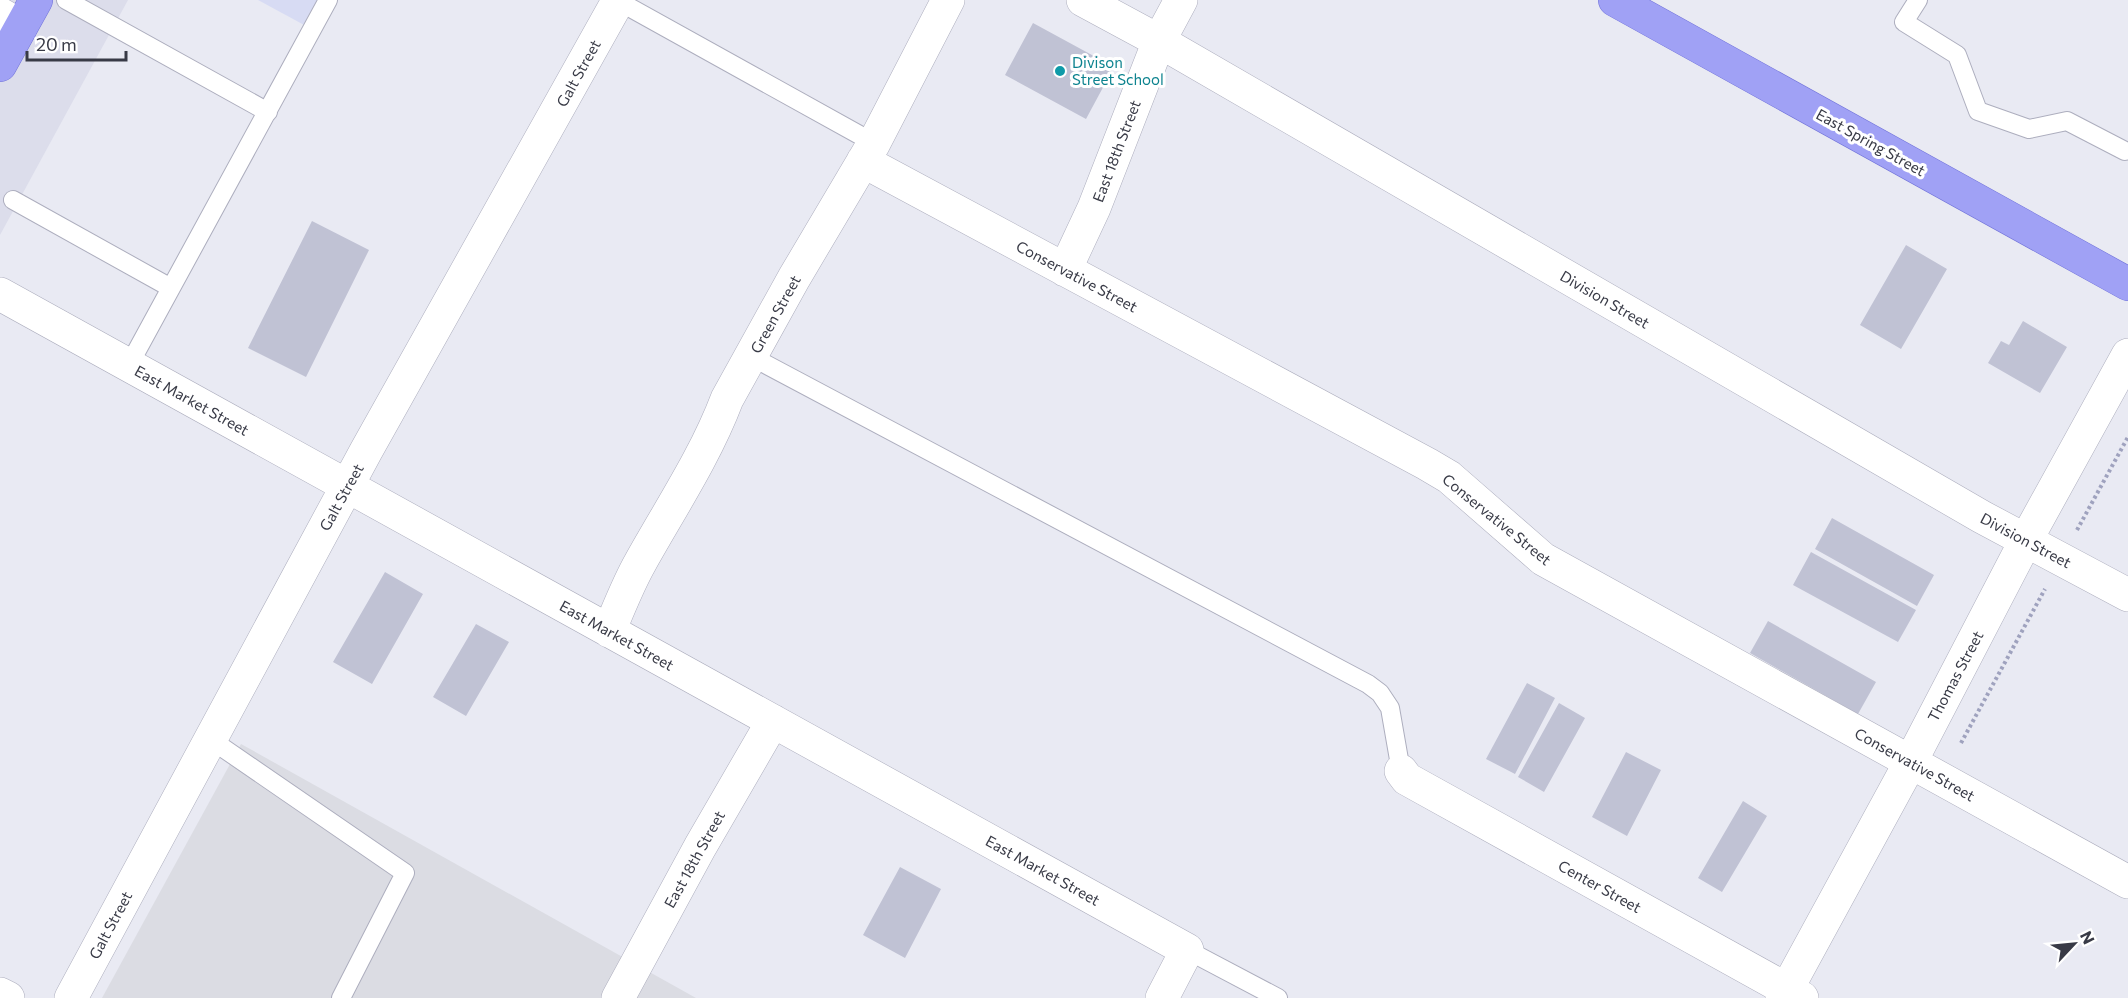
<svg xmlns="http://www.w3.org/2000/svg" width="2128" height="998" font-family="Commissioner,sans-serif">
<style>
.residential{fill:#dcddeb}
.commercial{fill:#d7dbf3}
.industrial{fill:#dbdce3}
.building{fill:#c0c2d4}
.lines{fill:none;stroke-linecap:round;stroke-linejoin:round}
.service-casing{stroke:#adaebe;stroke-width:20}
.minor-casing{stroke:#adaebe;stroke-width:34}
.primary-casing{stroke:#7173d9;stroke-width:34}
.path{stroke:#9fa2be;stroke-width:4;stroke-dasharray:3 3;stroke-linecap:butt}
.service{stroke:#fff;stroke-width:18}
.minor{stroke:#fff;stroke-width:33}
.primary{stroke:#a0a1f5;stroke-width:33}
.culture-dot{fill:#0f9aa8;stroke:#fff;stroke-width:2}
.labels{text-anchor:middle;dominant-baseline:central;stroke-width:6;stroke-linejoin:round;paint-order:stroke}
.culture-label{font-size:15px;fill:#0d838f;stroke:#fff;text-anchor:start}
.street-label{font-size:15px;fill:#383a46;stroke:#fff}
</style>
<rect width="100%" height="100%" fill="#e9eaf3"/>
<path class="residential" d="M0,0H128L0,235Z"/>
<path class="commercial" d="M258,0H320L306,26Z"/>
<path class="industrial" d="M241,744L696,998H102Z"/>
<path class="building" d="M1033,23L1114,67L1086,119L1005,75Z
M312,221L369,250L306,377L248,348Z
M1906,245L1947,269L1901,349L1860,325Z
M2023,321L2067,347L2040,393L1988,363L2001,341L2009,345Z
M1832,518L1934,575L1917,606L1815,549Z
M1811,552L1916,610L1898,642L1793,585Z
M385,572L423,594L372,684L333,662Z
M1768,621L1876,682L1858,714L1750,653Z
M476,624L509,642L466,716L433,697Z
M1527,683L1555,698L1515,774L1486,759Z
M1559,703L1585,718L1544,792L1518,777Z
M1626,752L1661,770L1627,836L1592,817Z
M1743,801L1767,816L1722,892L1698,878Z
M900,867L941,889L905,958L863,935Z"/>
<g class="lines">
<defs>
<path id="service" d="M66,0L268,112
M1918,0L1904,22L1957,55L1978,111L2029,129L2067,121L2125,151
M618,1L874,143
M13,200L171,288
M752,357L1368,684L1380,693L1390,708L1401,771
M129,365L328,0
M210,739L405,873L341,998
M1187,950L1278,998"/>
<path id="minor" d="M1083,0L1159,41L1982,517L2128,595
M0,14L21,26
M863,161L1427,464L1449,477L1543,559L2128,882
M1065,270L1094,208L1159,41L1181,0
M0,294L1187,950L1162,998
M609,631C619,608 628,584 640,563C670,509 705,457 727,399L794,278L874,143L948,0
M1401,771L1407,779L1802,998
M0,994L8,998
M71,998L366,451L618,1
M618,998L700,847L773,721
M1782,998L1910,763L2026,540L2128,355"/>
<path id="primary" d="M1615,0L2128,284
M0,65L36,0"/>
</defs>
<use href="#service" class="service-casing"/>
<use href="#minor" class="minor-casing"/>
<use href="#primary" class="primary-casing"/>
<path class="path" d="M2077,530L2128,437
M1961,743L2045,589"/>
<use href="#service" class="service"/>
<use href="#minor" class="minor"/>
<use href="#primary" class="primary"/>
</g>
<circle class="culture-dot" cx="1060" cy="71" r="6"/>
<g class="labels">
<g class="culture-label">
<text x="1072" y="62">Divison<tspan x="1072" dy="17">Street School</tspan></text>
</g>
<g class="street-label">
<text transform="translate(578 73) rotate(-61)">Galt Street</text>
<text transform="translate(1871 142) rotate(29)">East Spring Street</text>
<text transform="translate(1116 151) rotate(-69)">East 18th Street</text>
<text transform="translate(1077 276) rotate(28)">Conservative Street</text>
<text transform="translate(1605 299) rotate(30)">Division Street</text>
<text transform="translate(775 314) rotate(-61)">Green Street</text>
<text transform="translate(192 400) rotate(29)">East Market Street</text>
<text transform="translate(341 497) rotate(-61)">Galt Street</text>
<text transform="translate(1497 519) rotate(39)">Conservative Street</text>
<text transform="translate(2026 540) rotate(28)">Division Street</text>
<text transform="translate(617 635) rotate(29)">East Market Street</text>
<text transform="translate(1955 676) rotate(-62)">Thomas Street</text>
<text transform="translate(1915 764) rotate(29)">Conservative Street</text>
<text transform="translate(694 859) rotate(-61)">East 18th Street</text>
<text transform="translate(1043 870) rotate(29)">East Market Street</text>
<text transform="translate(1600 886) rotate(29)">Center Street</text>
<text transform="translate(110 925) rotate(-62)">Galt Street</text>
</g>
</g>
<g transform="translate(2074 944) rotate(64)" stroke="#ffffff" stroke-width="4.5" paint-order="stroke">
<path d="M0-4.5L10 22L0 15L-10 22Z" fill="#383a46"/>
<text y="-9" font-size="16" font-weight="bold" text-anchor="middle" fill="#383a46">N</text>
</g>
<path d="M27 51v9h99v-9" fill="none" stroke="#383a46" stroke-width="3"/>
<text x="36" y="51" font-size="18" fill="#383a46" stroke="#ffffff" stroke-width="4.5" paint-order="stroke">20 m</text>
</svg>
